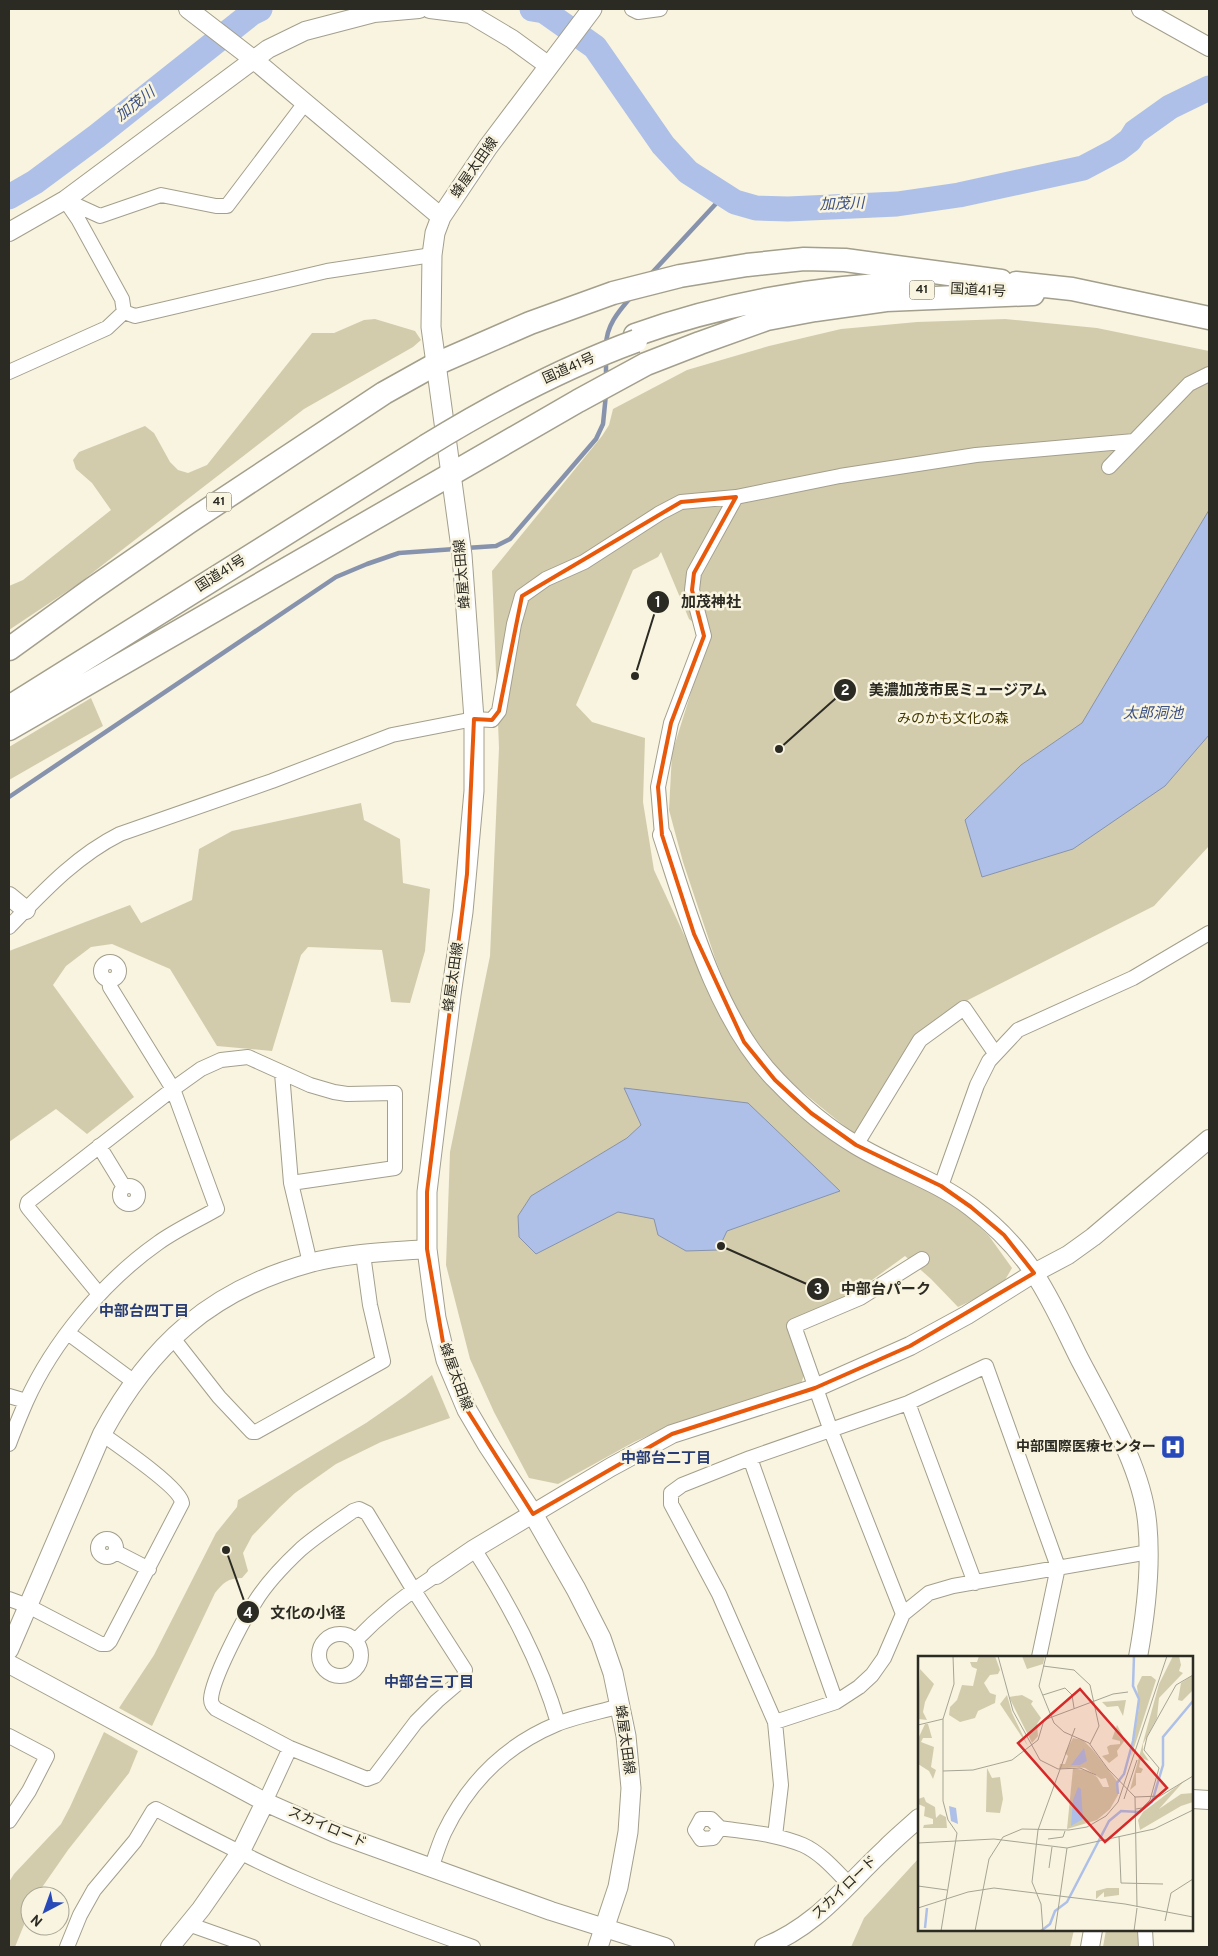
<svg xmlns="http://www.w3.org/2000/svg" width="1218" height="1956" font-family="Overpass,'Noto Sans JP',sans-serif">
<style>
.green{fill:#d3ccac}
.water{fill:#aec0e7;stroke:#8793ac}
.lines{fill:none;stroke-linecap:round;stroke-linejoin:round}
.stream{stroke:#8793ac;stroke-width:4.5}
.river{stroke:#aec0e7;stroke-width:25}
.minor-casing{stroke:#a39f8c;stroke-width:16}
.tertiary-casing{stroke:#a39f8c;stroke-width:20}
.secondary-casing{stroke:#a39f8c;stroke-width:21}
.trunk-casing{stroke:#a39f8c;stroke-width:25}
.minor{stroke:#fff;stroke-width:14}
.tertiary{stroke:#fff;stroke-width:18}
.secondary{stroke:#fff;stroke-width:19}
.trunk{stroke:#fff;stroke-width:22}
.trunk-bridge-casing{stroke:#a39f8c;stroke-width:25;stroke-linecap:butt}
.trunk-bridge{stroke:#fff;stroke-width:22}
.marked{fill:none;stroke:#e8590c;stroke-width:4;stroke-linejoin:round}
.labels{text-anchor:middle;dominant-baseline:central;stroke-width:5;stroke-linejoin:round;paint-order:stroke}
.shield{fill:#f8f4e0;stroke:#69675c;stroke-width:1}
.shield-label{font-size:12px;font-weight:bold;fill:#2c2b23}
.street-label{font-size:14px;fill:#2c2b23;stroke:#f8f4e0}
.park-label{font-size:14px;fill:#433800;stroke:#f8f4e0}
.poi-label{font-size:14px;font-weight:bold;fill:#2c2b23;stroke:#f8f4e0;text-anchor:end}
.water-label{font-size:15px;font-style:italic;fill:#3c5185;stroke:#f8f4e0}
.neighbourhood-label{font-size:15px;font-weight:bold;fill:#283d76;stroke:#f8f4e0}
.inset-river{fill:none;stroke:#aec0e7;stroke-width:2.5}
.inset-road{fill:none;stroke:#a6a494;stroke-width:1}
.view{fill:#d62828;fill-opacity:0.15;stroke:#d62828;stroke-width:2.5}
.inset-edge{fill:none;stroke:#2c2b23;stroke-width:2.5}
.leader{fill:none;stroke:#2c2b23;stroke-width:2}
.callout-dot{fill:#2c2b23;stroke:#f8f4e0;stroke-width:2}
.mark-label{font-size:15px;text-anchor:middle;font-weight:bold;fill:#fff}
.callout-label{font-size:15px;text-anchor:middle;font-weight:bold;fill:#2c2b23;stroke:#f8f4e0;stroke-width:5;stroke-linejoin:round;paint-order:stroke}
</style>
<rect width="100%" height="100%" fill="#f8f4e0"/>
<path class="green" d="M375,319L415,331L421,340L413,347L304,409L78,584L9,630V586L23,580L111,510L92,483L76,469L73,460L79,452L145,426L154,433L170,462L178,470L188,473L207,465L312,333H334L364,320Z
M1005,319L1097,328L1209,351V846L1154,906L968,1000L917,1038L854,1134L784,1077L738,1016L716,961L683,862L669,810L672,753L709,635L689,619L661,552L658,557L633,570L576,705L592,722L645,738L643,802L654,870L725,1023L752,1061L799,1116L837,1141L883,1163L962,1210L989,1236L1012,1268L1001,1287L958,1307L931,1279L905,1256L846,1299L787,1323L804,1375L800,1387L674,1424L634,1442L558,1484L529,1478L494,1412L470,1359L446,1265L450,1152L490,956L499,748L492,571L602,436L609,425L613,409L687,370L769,346L841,329L917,322Z
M91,698L103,726L9,780V747Z
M361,803L364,820L400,839L403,883L430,889L425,951L410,1003L391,1002L382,950L308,947L301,955L272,1051L217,1046L170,969L112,944L91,947L66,966L53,985L134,1097L87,1134L56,1109L9,1142V951L130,905L141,923L192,900L199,849L232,831Z
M432,1375L450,1418L381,1442L336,1464L295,1493L280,1507L252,1536L243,1553L248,1571L242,1578C228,1578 223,1583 215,1593L152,1726L119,1708L154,1655L216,1533L237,1507L238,1500L366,1423L405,1396Z
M104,1732L138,1751L129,1773L68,1850L36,1896H30V1910L15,1947H9V1882L14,1874L61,1824L70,1807Z
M919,1858V1930H1074L1070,1947H851L864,1918Z
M1106,1930H1142V1947H1103Z"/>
<path class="water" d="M1209,510V735L1165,786L1073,849L982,877L965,820L1021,765L1082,723Z
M624,1088L748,1103L840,1191L727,1231L718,1250L686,1251L658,1235L654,1219L618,1212L536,1254L519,1237L518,1216L531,1196L627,1138L641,1125Z"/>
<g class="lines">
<path class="stream" d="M649,276L724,195
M606,346C606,326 618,312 631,297
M606,379V359
M466,548L496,546L510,539L596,439L603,424L606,394
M9,797L336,577L367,564L399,553L455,549"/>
<path class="river" d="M532,9L544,11L595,47L663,145L688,172L735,202L756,208L788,209L897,204L959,195L1083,168L1117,150L1130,140L1135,132L1170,107L1209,88
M9,197L35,182L97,136L252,13L260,9"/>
<defs>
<path id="minor" d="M632,9L638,12L660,9
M65,200L100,216L161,195L216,206H227L305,103
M65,200L78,219L122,299L124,312
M124,312L135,316L327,271L432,255
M9,372L107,328L124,312
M1109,467L1189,384L1209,374
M662,835L658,787L671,723L704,636L692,590L694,573L736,497
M9,927C43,892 76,856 120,834L272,781L392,735L474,719L492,720L499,711L514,624L522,596L546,579L584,562L660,513L681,502L736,497L840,476L976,455L1134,441
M101 971a9 9 0 1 1 18 0a9 9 0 1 1-18 0Z
M282,1073L291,1183L310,1263
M856,1145L920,1040L964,1008L995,1053
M99,1146L124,1187
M120 1195a9 9 0 1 1 18 0a9 9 0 1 1-18 0Z
M941,1186L977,1085L989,1061L1018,1030L1133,978L1209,933
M99,1294L29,1209L27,1206L28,1202L173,1089L201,1069L221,1060L248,1057L310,1085L334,1092L347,1094L395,1093V1168L291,1183
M68,1333L133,1381
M172,1337L219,1397L252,1432H256L383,1361L370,1305L363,1254
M9,1396L26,1401
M908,1403L975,1583
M9,1444C14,1430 20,1416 26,1402C53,1342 104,1281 158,1243C176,1230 198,1220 217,1209L173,1089L110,987L109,980
M750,1458L836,1702
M359,1509L367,1513L413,1589L465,1670L464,1678L437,1701L416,1722L375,1776L367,1779L290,1748L216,1709C213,1706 211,1704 211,1699C212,1679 243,1620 255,1602C266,1584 286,1563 301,1549C317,1535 336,1523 353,1511Z
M98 1548a9 9 0 1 1 18 0a9 9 0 1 1-18 0Z
M474,1549C509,1604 540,1661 558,1723
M116,1552L149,1569
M9,1599L28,1606L101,1644H107L110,1641L182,1503C181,1488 116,1444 102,1434
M903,1614L831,1431L794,1326L860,1298L922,1259
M319 1655a21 21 0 1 1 42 0a21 21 0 1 1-42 0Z
M355,1641C380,1615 406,1594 436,1575
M775,1722L836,1702L859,1687L872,1675L884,1658L903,1614L929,1593L953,1586L1149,1552
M9,1736L47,1756L29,1791L9,1821
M265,1802L290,1748
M720,1828L711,1819H701L695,1830L701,1839L713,1838L720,1828C748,1832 777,1834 803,1845C821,1853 836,1871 850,1885
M775,1836L781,1785L775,1722L719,1594L671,1504V1493L682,1485L750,1458L908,1403L986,1366L1058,1567L1039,1657
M431,1869C435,1857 439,1844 444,1833C468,1783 506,1745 557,1724C577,1716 600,1712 620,1706
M188,1924L253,1947
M1145,1930L1146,1947
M67,1947L80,1915L94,1890L135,1841L153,1811L156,1809C204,1834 250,1859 299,1880C356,1905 414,1926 473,1947"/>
<path id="tertiary" d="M188,9L253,59L441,217
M430,9L470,14L512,39L549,66
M1141,9L1209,47
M9,232L65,200L268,49L305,31L374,13L419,9
M662,835C688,915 717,1021 777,1081C800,1105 827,1128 856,1145C894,1168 936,1180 971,1207C996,1226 1017,1247 1034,1273C1052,1300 1065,1330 1079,1358C1105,1408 1141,1465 1147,1521C1152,1566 1146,1613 1138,1657
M9,896L26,910
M436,1575L474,1549L611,1467L672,1434L815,1388L910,1346L967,1315L1034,1273L1068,1255L1093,1237L1209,1139
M9,1650L102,1434C150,1345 211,1290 310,1263C348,1253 388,1252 427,1249
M9,1664L265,1802L335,1833L551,1911L665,1947
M1192,1799L1209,1800
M170,1947L201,1909L240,1853L265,1802
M764,1947C818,1925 844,1887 885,1849C896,1838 908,1828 919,1818
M1090,1947L1093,1930"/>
<path id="secondary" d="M592,9L488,147L441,217L435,233L432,255L431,327L462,555L474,719V791L463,912L451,995L427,1192V1249L436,1318L446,1360L467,1410L487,1444L533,1514L576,1589L601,1638L613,1673L626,1736L631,1788L628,1832L618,1887L598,1947"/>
<path id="trunk" d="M1016,283L1072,289L1209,318
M635,335C727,302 824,286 922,282
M9,649L92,589L189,522L384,393L436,364L530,323L613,293L680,276L747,265L804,259L845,260L1001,281
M9,707L426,446
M9,729L578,401L646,364L700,343L767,319L815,310L886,300L1033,294"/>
</defs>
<use href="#minor" class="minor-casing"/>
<use href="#tertiary" class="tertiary-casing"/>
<use href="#secondary" class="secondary-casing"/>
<use href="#trunk" class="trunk-casing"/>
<use href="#minor" class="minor"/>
<use href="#tertiary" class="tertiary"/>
<use href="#secondary" class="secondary"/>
<use href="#trunk" class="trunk"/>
<defs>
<path id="trunk-bridge" d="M426,446C493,405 562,368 636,341"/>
</defs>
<use href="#trunk-bridge" class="trunk-bridge-casing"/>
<use href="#trunk-bridge" class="trunk-bridge"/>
</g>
<path class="marked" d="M736,497L694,573L692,590L704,636L671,723L658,787L662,835L694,934L744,1042L775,1080L811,1113L856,1145L941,1186L971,1207L1004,1235L1034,1273L910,1346L815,1388L672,1434L533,1514L467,1410L446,1360L427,1249V1192L467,874L474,719L492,720L499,711L522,596L681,502Z"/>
<defs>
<symbol id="hospital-square" viewBox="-11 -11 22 22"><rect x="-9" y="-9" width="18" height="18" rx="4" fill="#284ab9" stroke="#f8f4e0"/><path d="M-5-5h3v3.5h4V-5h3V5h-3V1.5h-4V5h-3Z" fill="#fff"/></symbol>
</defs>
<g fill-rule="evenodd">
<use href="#hospital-square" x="1159" y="1433" width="28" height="28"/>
</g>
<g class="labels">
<g class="shield">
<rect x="909.5" y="280.5" width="25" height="19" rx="4"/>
<rect x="206.5" y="492.5" width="25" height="19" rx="4"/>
</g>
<g class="shield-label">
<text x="922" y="290">41</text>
<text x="219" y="502">41</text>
</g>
<g class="street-label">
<text transform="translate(475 168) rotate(-55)">蜂屋太田線</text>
<text transform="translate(978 291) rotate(3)">国道41号</text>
<text transform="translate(569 369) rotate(-24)">国道41号</text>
<text transform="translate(221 574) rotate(-32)">国道41号</text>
<text transform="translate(463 574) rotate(-95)">蜂屋太田線</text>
<text transform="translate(454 977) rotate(-82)">蜂屋太田線</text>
<text transform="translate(455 1377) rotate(70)">蜂屋太田線</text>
<text transform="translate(624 1740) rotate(82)">蜂屋太田線</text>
<text transform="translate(327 1828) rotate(23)">スカイロード</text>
<text transform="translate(845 1888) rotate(-44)">スカイロード</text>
</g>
<g class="park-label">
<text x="953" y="719">みのかも文化の森</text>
</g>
<g class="poi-label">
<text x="1156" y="1447">中部国際医療センター</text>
</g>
<g class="water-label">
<text transform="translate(136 105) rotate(-38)">加茂川</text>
<text transform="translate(842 205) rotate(-2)">加茂川</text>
<text x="1153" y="714">太郎洞池</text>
</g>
<g class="neighbourhood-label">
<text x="144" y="1312">中部台四丁目</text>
<text x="666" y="1459">中部台二丁目</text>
<text x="429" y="1683">中部台三丁目</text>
</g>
</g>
<g transform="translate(918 1656)">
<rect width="275" height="275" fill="#f8f4e0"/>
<path d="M61,0H77L82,14L80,18L72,19L66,27L72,37L78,39L77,47L60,55L57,62L42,66L31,59L32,51L39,44L44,29L55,30L59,13L54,11L52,6H59ZM104,0H127L125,8L109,13ZM255,0H261L263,9L261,15L265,17L241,42L239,62L225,88V96L231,105L223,102L221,111L225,113L223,117H218V129L212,134L241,28ZM2,13L16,28L7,46L5,56L9,64L0,63ZM275,19V34L264,45L260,44L263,27ZM224,20H233L238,24L213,101L221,50L219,30ZM89,39L94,57L110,90L82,48ZM104,39L115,45L113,48L123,62L119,68L120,80L114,87L91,41ZM208,44L205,60L200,50L189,51L184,46ZM7,68H10L14,82H5L3,86L16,91L13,111L18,114L15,123L11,115L0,108V83ZM199,69L207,84L199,95L200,100L191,107L184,100L191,98L189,91L192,89L202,88V85L194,83ZM155,82L165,84L175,94L199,125L200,139L192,153L179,164L149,173L155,112L170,115L179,121L185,131H191L188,122L183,123L167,112L159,111L141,113L142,108H147L150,100L147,97ZM69,112L74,122L82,121L85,143L82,157L68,156ZM267,124L241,153L263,138L275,137V146L263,150L222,174L220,164L225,156ZM6,141L8,146L17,151L18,162L22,158L28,161L29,172H5L6,169L15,168V163L6,160L7,151L0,148V143ZM189,232H201V239L186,241V236L178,243V235Z" fill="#d3ccac"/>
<path d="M166,92L169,105L162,109H153ZM160,131L163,133L165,163L153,170L155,144ZM31,150L38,152L40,168L33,165Z" fill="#aec0e7"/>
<path class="inset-river" d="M200,138L199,127L206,118L215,85L221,43L215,30L216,0M7,272L9,252M123,275L132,268L137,255L149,246L191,165L203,155L221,156L234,146L245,109V81L275,45"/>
<path class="inset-road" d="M80,0L95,55L122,104L140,113L162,112L178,119M128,0L121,30L136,67L146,76L171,87L190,113L217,141L219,251M125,10L156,14L172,29L181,70L172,88M125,39L147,32L154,39L156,52M0,69L25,63M25,115L55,114L94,104L120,84L126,64L195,38L210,36M217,141L242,140L275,120M206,143L219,104M218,153L224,152L232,144L241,112L226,94L229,81L258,29L275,19M201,180L203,227L245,228M130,183L145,181L147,175M0,187L76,183L149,192L236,173L275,154M131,212L134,191M0,230L29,234M0,252L50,236L76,232L207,248L275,261M247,265L253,237L275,223M23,275L39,177L30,164L25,145V63L36,28L35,0M57,275L71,203L85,181L104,173L151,174L169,171L188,160L200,146L249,0M125,275L123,248L114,226L120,174L157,72M137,275L149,192M216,275L219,252"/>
<path class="view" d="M162,33L249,132L187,186L100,87Z"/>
<rect width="275" height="275" class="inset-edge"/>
</g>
<path class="leader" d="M635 676L658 602M779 749L845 690M721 1246L818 1289M226 1550L248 1612"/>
<g class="callout-dot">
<circle cx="635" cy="676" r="5"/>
<circle cx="779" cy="749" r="5"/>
<circle cx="721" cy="1246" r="5"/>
<circle cx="226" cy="1550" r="5"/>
<circle cx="658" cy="602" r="12"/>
<circle cx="845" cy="690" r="12"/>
<circle cx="818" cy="1289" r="12"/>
<circle cx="248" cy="1612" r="12"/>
</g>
<g class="mark-label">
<text x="658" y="607">1</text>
<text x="845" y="695">2</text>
<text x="818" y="1294">3</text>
<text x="248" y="1618">4</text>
</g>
<g class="callout-label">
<text x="711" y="607">加茂神社</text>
<text x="958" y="695">美濃加茂市民ミュージアム</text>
<text x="886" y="1294">中部台パーク</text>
<text x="308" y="1618">文化の小径</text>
</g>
<rect width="1218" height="1956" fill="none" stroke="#2c2b23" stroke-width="20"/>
<g transform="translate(45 1911) rotate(221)"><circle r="24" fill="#f8f4e0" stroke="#a6a494"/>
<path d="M0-4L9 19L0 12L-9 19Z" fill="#284ab9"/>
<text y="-8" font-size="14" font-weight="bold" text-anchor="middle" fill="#2c2b23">N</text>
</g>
</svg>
